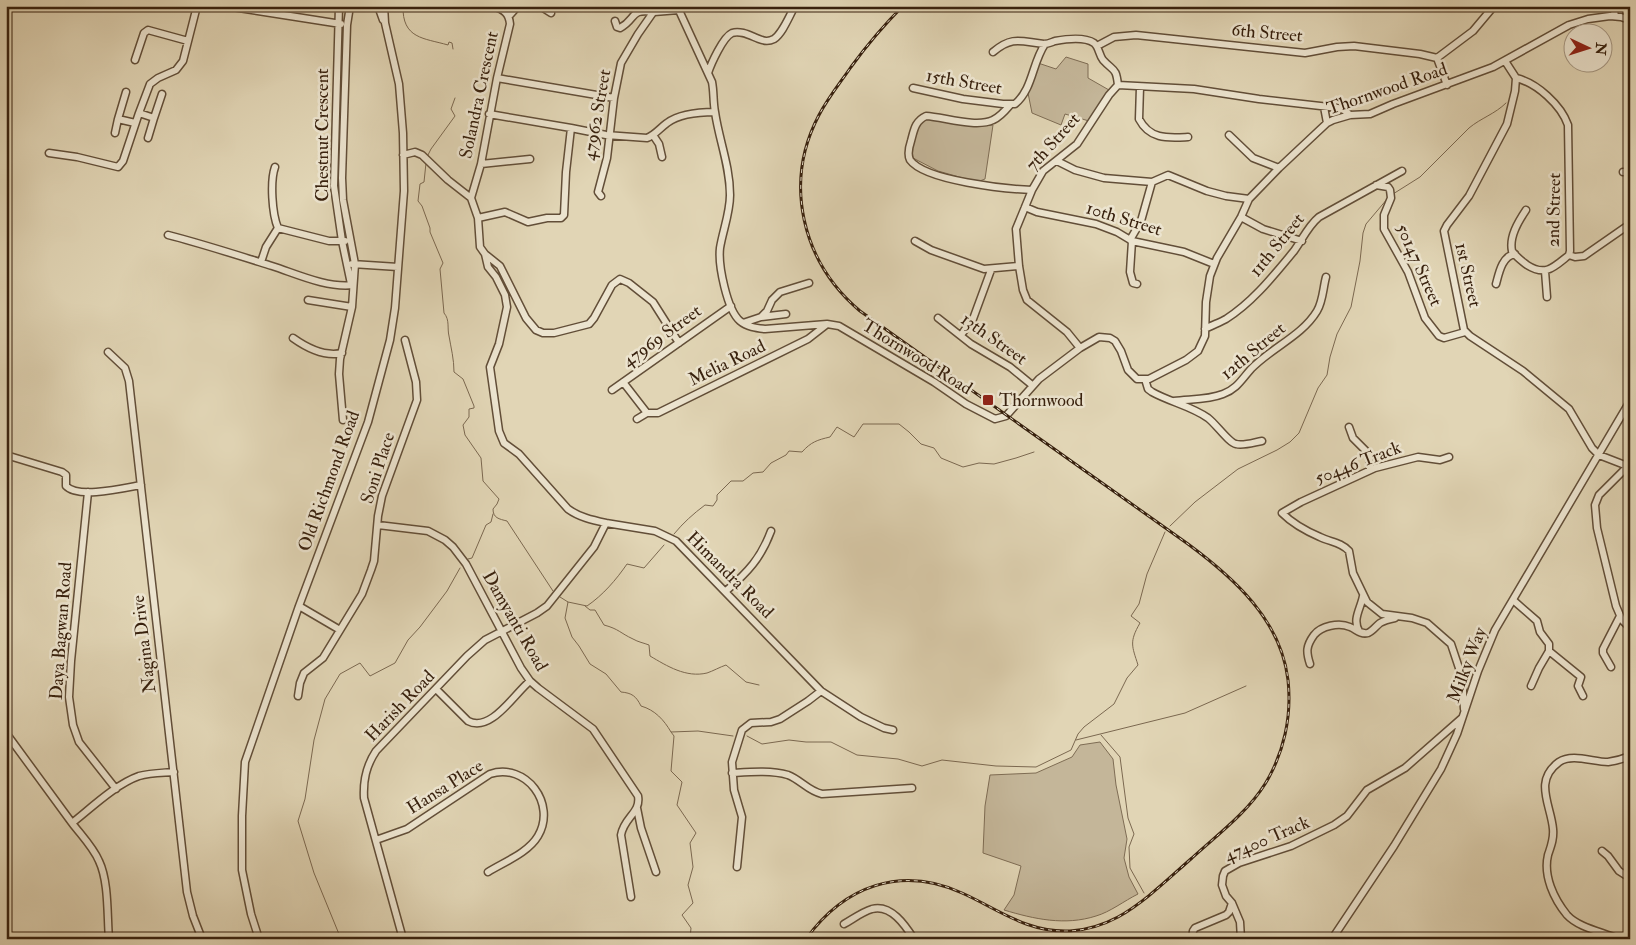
<svg xmlns="http://www.w3.org/2000/svg" width="1636" height="945" font-family="'IM FELL Double Pica',serif">
<style>
.green{fill:#c4b699;stroke:#7e6c54}
.lines{fill:none;stroke-linecap:round;stroke-linejoin:round}
.stream{stroke:#7b6850;stroke-width:1}
.minor-casing{stroke:#624e38;stroke-width:9}
.minor{stroke:#ece4cf;stroke-width:6}
.rail-casing{stroke:#38210e;stroke-width:3}
.rail{stroke:#ece4cf;stroke-width:1;stroke-dasharray:4;stroke-linecap:butt}
.poi-dot{fill:#8f2418;stroke:#ece4cf;stroke-width:2}
.labels{text-anchor:middle;dominant-baseline:central;stroke-width:5;stroke-linejoin:round;paint-order:stroke}
.street-label{font-size:18px;fill:#38210e;stroke:#ece4cf}
.poi-label{font-size:18px;fill:#38210e;stroke:#ece4cf;text-anchor:start}
</style>
<rect width="100%" height="100%" fill="#e1d5b5"/>
<filter id="stains"><feTurbulence type="fractalNoise" baseFrequency=".004" numOctaves="4"/><feColorMatrix values="0 0 0 0 .2 0 0 0 0 .09 0 0 0 0 .02 0 0 0 .5 -.17"/></filter>
<radialGradient id="worn" r=".72"><stop offset=".6" stop-color="#630" stop-opacity="0"/><stop offset="1" stop-color="#630" stop-opacity=".3"/></radialGradient>
<path class="green" d="M1066,57L1088,64V78L1109,90L1089,121L1065,114L1061,125L1032,113L1028,93L1038,63L1056,69Z
M927,118L980,126L993,125L985,179L977,182L938,171L913,158L912,150L918,123Z
M1100,742L1113,759L1116,785L1127,839L1124,858L1129,877L1138,894C1124,901 1110,912 1096,916C1065,926 1034,919 1004,910L1014,895L1021,866L983,853L985,806L990,775L1036,773L1072,757L1080,745Z"/>
<g class="lines">
<path class="stream" d="M403,6C402,39 424,38 448,45L449,42L452,43L453,49
M427,157L431,149L455,116L451,109L455,98
M426,163L424,182L420,184L418,201L422,206L430,228V232L443,263L440,269L444,313C450,320 447,328 449,336C451,348 454,359 454,372L463,379L474,406V408L469,409V417L463,425L465,435L481,458L483,481L499,499L497,504L493,509C493,518 499,519 507,521L553,591
M1393,194L1420,177L1469,128C1481,118 1495,114 1506,103
M1170,526L1195,502L1238,469L1277,450L1290,442L1299,433L1318,388L1327,375L1330,357L1337,334L1351,307L1360,261L1363,233L1366,224L1388,198
M674,534C683,523 693,514 705,505L713,506L717,500V495L731,481H743L753,473L763,472L771,463L786,455L789,451L802,452C811,442 817,440 830,437L837,427L854,437L863,424H899L909,432L921,444L934,448L941,458L963,467L979,463L994,464L1016,458L1034,452
M468,559L472,558L486,525L491,522L493,514
M560,597L568,602L565,618L572,637L579,646L590,664L606,674L621,692C632,693 636,696 641,706C655,710 664,720 671,732L698,731L733,736
M568,602L587,606C603,595 616,580 627,564L644,568L664,545
M585,606L590,610H595L604,625C619,629 620,633 633,639C638,642 644,643 649,645L650,656C667,666 686,678 707,673C713,671 720,667 726,665L746,682L759,685
M671,732L674,736L671,771L682,782L677,805L696,833L690,843L693,867L688,885L693,903L682,915L691,928L690,939
M1101,735L1120,757L1128,818L1134,834L1129,847L1130,868L1144,893
M747,736L762,744L789,740L806,742H831L857,755L898,759L922,766L942,760L996,766L1036,767L1071,750L1078,734L1084,727L1114,704L1127,678L1138,665C1132,646 1129,642 1140,623L1131,616L1139,604L1147,574L1165,532
M1076,740L1185,713L1246,686
M341,939L314,873L298,821L305,799L314,740L325,699L340,674L360,663L370,676L395,663L408,640L420,627L447,591L460,568"/>
<defs>
<path id="minor" d="M226,6L341,24
M339,6L334,186L342,241L351,284
M378,6L383,20
M540,6L551,13
M677,6L712,82C714,92 713,102 715,112C719,140 730,166 730,195C730,213 723,230 720,248C718,265 727,310 740,321C747,327 756,328 765,329L827,324L839,326L934,382L966,404L995,419L1006,416L1039,379L1080,348L1099,337L1110,338L1115,341L1121,351L1128,370L1137,379H1149L1186,360L1198,351L1205,336L1206,302L1210,276L1217,258L1241,217L1249,199L1279,168L1327,123L1333,120L1350,115L1370,114L1393,104L1493,67L1569,25L1588,19L1610,16L1621,17L1630,20
M1613,6L1615,16
M509,16L518,6
M615,21L617,27L620,28C637,19 629,8 654,12
M1097,46L1114,37L1136,35L1305,53L1337,47L1354,46L1420,54L1437,58L1447,85
M993,52C1013,35 1022,42 1044,44C1048,44 1052,42 1055,41C1066,39 1085,37 1094,43C1099,47 1099,55 1103,60C1114,72 1116,67 1118,85L1109,95L1077,144L1043,171L1032,190L1016,229L1019,266L1023,290L1027,300L1067,332L1080,348
M1437,58L1473,31L1494,6
M135,60L144,33L148,30L188,41
M1505,61L1516,78L1515,91L1507,124L1469,196L1447,225L1444,231L1464,330L1470,336L1523,371L1569,409L1592,448L1599,455L1630,467
M708,73C711,64 723,37 732,33C741,30 751,36 759,39C764,41 768,42 774,39C783,33 789,16 795,6
M497,78L614,98
M1516,78C1537,83 1561,105 1568,125L1570,251L1569,255C1554,267 1546,277 1527,265C1522,261 1516,257 1512,251C1509,237 1518,222 1526,210
M1118,85L1194,89L1259,99L1338,108L1344,110L1350,115
M1140,87L1139,119C1150,140 1168,138 1188,137
M913,88L963,99L1003,104H1015C1033,89 1032,63 1045,44
M126,92L118,119L135,123
M162,94L154,118L139,113L150,84L158,78L176,70L183,61L197,6
M1010,105C1005,111 1000,117 993,120C976,128 944,117 926,116C915,121 914,130 911,141C909,147 907,154 910,160C925,181 1007,189 1032,190
M1324,107L1327,123
M571,128L606,135L647,138C655,135 660,128 667,123C679,114 700,112 715,112
M115,133L118,119
M653,135L659,144L662,157
M1229,135L1253,158L1279,168
M148,138L154,118
M49,153L77,157L118,167L123,161L139,113
M403,155L415,152L422,155L448,180L471,198L478,218L480,247L485,254L500,266L526,318L536,330L543,333H554L589,324L594,318L612,285L620,279L629,283L653,302L679,343
M1057,161L1075,170L1104,178L1152,182L1168,175L1207,191L1226,196L1249,199
M481,164L530,159
M275,167C270,181 272,214 278,228L329,241H345
M1623,172H1630
M1376,185L1388,187L1390,190L1391,198L1384,215V229L1408,272L1425,318L1439,336L1444,338L1465,332
M601,196L598,192L607,158L614,98L621,63L638,34L652,14L654,12L679,10
M471,198L481,164L497,78L510,24C509,13 504,10 493,6
M1025,207L1037,212L1096,224L1117,232L1132,241L1184,252L1214,264
M1241,217L1263,229L1302,241
M478,218L505,212L528,222L547,218H561L564,215L566,172L571,128L489,114
M168,235C203,244 237,255 272,266C297,274 326,288 353,285
M1130,240L1141,221L1152,182
M915,241L931,250L984,269L1019,266
M1132,241L1130,272L1133,283L1137,284
M485,254L488,267L496,277L505,295L507,307L499,344L490,367L499,431L504,443L519,454L568,509C579,517 592,520 606,523
M1569,255L1575,257L1584,256L1630,224
M261,262L266,247L278,228
M352,264L398,267
M1545,271L1547,297
M1496,284C1499,273 1502,256 1515,254
M308,300L352,307
M761,317L786,314
M938,318L971,344L1010,367L1032,385
M743,323L761,317L767,311L772,300L780,292L809,283
M1205,329C1212,325 1219,323 1226,319C1253,302 1274,275 1294,251C1302,240 1308,226 1319,217L1402,171
M961,335L973,319L991,270
M293,338C307,348 324,357 342,353
M108,352L125,368L129,381L187,892L193,916L202,939
M1145,379L1148,389L1152,392C1170,402 1191,406 1208,418C1216,424 1229,443 1236,444C1244,446 1255,442 1262,441
M623,382L647,413
M612,390L731,306
M1174,401C1190,399 1208,400 1223,394C1237,389 1242,379 1251,369C1271,348 1302,336 1317,311C1323,301 1323,288 1326,277
M637,419L647,413H658L808,339L826,325
M343,420L339,374L340,359L352,307L355,264L343,200L342,178L347,25L350,6
M1349,427L1353,438L1369,454L1370,470
M6,455L62,472L66,475V486C78,499 124,488 141,485
M1449,457L1440,460L1418,457L1375,468L1301,502L1282,513C1292,523 1306,531 1320,537C1330,542 1341,542 1349,551L1353,573L1367,602L1382,614L1412,618L1427,623L1451,644L1462,677L1464,709
M1628,466L1599,495L1595,505L1597,528L1616,606L1622,620L1630,628
M88,492L71,661L69,697L73,725L79,742L116,789
M378,525L428,531L445,540L453,547L466,564L521,668L530,681L538,688L593,729L638,796C641,813 624,817 621,835L631,897
M726,591C748,572 761,558 771,531
M1513,600L1537,621L1540,632L1549,644V651L1539,668L1531,686
M299,606L340,630
M1359,631C1352,619 1361,608 1363,596
M1549,651L1581,677L1578,686L1583,696
M1310,664C1306,652 1306,646 1314,635C1321,626 1339,622 1350,627C1356,629 1360,635 1368,633C1373,631 1376,626 1380,623C1385,620 1390,619 1395,618
M1611,667L1603,653V649L1620,616
M436,689L468,721C491,733 514,694 530,681
M298,696L300,683L304,673L323,658L362,594L371,570L374,561L378,516L382,496L417,400L416,382L405,340
M6,733L72,823C91,808 116,784 139,776C150,773 162,773 174,772
M732,773C749,772 771,770 788,775C801,780 808,791 822,794L912,788
M637,808L641,828L656,872
M72,823C81,835 93,847 99,861C109,882 107,916 109,939
M376,840L407,829L490,774C526,762 557,804 538,836C528,853 504,862 488,872
M1602,851L1608,856L1619,871L1630,878
M737,867L742,817L734,790L732,762L742,730L751,723L771,722L780,719L808,701L821,691
M844,924C853,919 862,912 872,909C891,904 905,925 914,939
M259,939L251,914L242,870V816L245,762L299,606L368,422L390,340L395,308L404,191L403,133L399,84L385,23L384,6
M403,939L364,798C363,780 366,766 376,751L467,656L485,640L537,613L547,606L594,547L606,523L655,531L676,541L821,691L861,717L884,728L893,730
M1192,939L1193,931L1195,928L1226,915L1229,912L1232,903
M1241,939L1240,922L1232,903L1226,896L1222,885L1223,876L1225,871L1239,863L1291,846L1334,825L1347,816L1367,790L1405,768L1462,718
M1332,939L1394,846L1441,769L1457,734L1478,671L1495,630L1630,401
M1618,939C1603,932 1579,928 1567,915C1554,899 1543,876 1548,855C1551,846 1554,839 1553,829C1551,805 1533,781 1559,762C1572,753 1593,762 1608,762C1615,761 1623,759 1630,756"/>
</defs>
<use href="#minor" class="minor-casing"/>
<use href="#minor" class="minor"/>
<defs>
<path id="rail" d="M806,939C844,886 901,865 962,893C998,909 1027,933 1070,931C1087,930 1103,925 1118,917C1145,902 1169,878 1192,858C1217,835 1247,813 1265,784C1284,753 1292,716 1288,680C1281,620 1234,578 1188,544L860,311C802,262 783,183 819,115C828,98 840,83 851,67C867,45 884,25 903,6"/>
</defs>
<use href="#rail" class="rail-casing"/>
<use href="#rail" class="rail"/>
</g>
<rect class="poi-dot" x="982" y="394" width="12" height="12" rx="2.5"/>
<g class="labels">
<g class="street-label">
<text transform="translate(1267 33) rotate(5)">6th Street</text>
<text transform="translate(964 82) rotate(10)">15th Street</text>
<text transform="translate(1387 89) rotate(-19)">Thornwood Road</text>
<text transform="translate(479 95) rotate(-78)">Solandra Crescent</text>
<text transform="translate(597 115) rotate(-80)">47962 Street</text>
<text transform="translate(322 135) rotate(-90)">Chestnut Crescent</text>
<text transform="translate(1053 142) rotate(-48)">7th Street</text>
<text transform="translate(1554 210) rotate(-89)">2nd Street</text>
<text transform="translate(1124 219) rotate(17)">10th Street</text>
<text transform="translate(1277 245) rotate(-51)">11th Street</text>
<text transform="translate(1419 265) rotate(66)">50147 Street</text>
<text transform="translate(1468 275) rotate(77)">1st Street</text>
<text transform="translate(662 336) rotate(-36)">47969 Street</text>
<text transform="translate(994 339) rotate(35)">13th Street</text>
<text transform="translate(1253 351) rotate(-40)">12th Street</text>
<text transform="translate(917 357) rotate(32)">Thornwood Road</text>
<text transform="translate(727 363) rotate(-26)">Melia Road</text>
<text transform="translate(1358 463) rotate(-21)">50446 Track</text>
<text transform="translate(378 468) rotate(-72)">Soni Place</text>
<text transform="translate(329 481) rotate(-70)">Old Richmond Road</text>
<text transform="translate(730 575) rotate(45)">Himandra Road</text>
<text transform="translate(515 621) rotate(60)">Damyanti Road</text>
<text transform="translate(61 631) rotate(-86)">Daya Bagwan Road</text>
<text transform="translate(144 644) rotate(-97)">Nagina Drive</text>
<text transform="translate(1467 665) rotate(-69)">Milky Way</text>
<text transform="translate(400 706) rotate(-46)">Harish Road</text>
<text transform="translate(445 787) rotate(-32)">Hansa Place</text>
<text transform="translate(1267 839) rotate(-23)">47400 Track</text>
</g>
<g class="poi-label">
<text x="999" y="400">Thornwood</text>
</g>
</g>
<rect width="1636" height="945" fill="none" stroke="#e1d5b5" stroke-width="25"/>
<rect x="8" y="8" width="1621" height="930" fill="none" stroke="#38210e" stroke-width="2.5"/>
<rect x="12" y="12" width="1611" height="920" fill="none" stroke="#38210e"/>
<g transform="translate(1588 48) rotate(94)"><circle r="24" fill="#ece4cf" stroke="#a49682"/>
<path d="M0-4L9 19L0 12L-9 19Z" fill="#8f2418"/>
<text y="-8" font-size="14" font-weight="bold" text-anchor="middle" fill="#38210e">N</text>
</g>
<rect width="100%" height="100%" filter="url(#stains)"/>
<rect width="100%" height="100%" fill="url(#worn)"/>
</svg>
